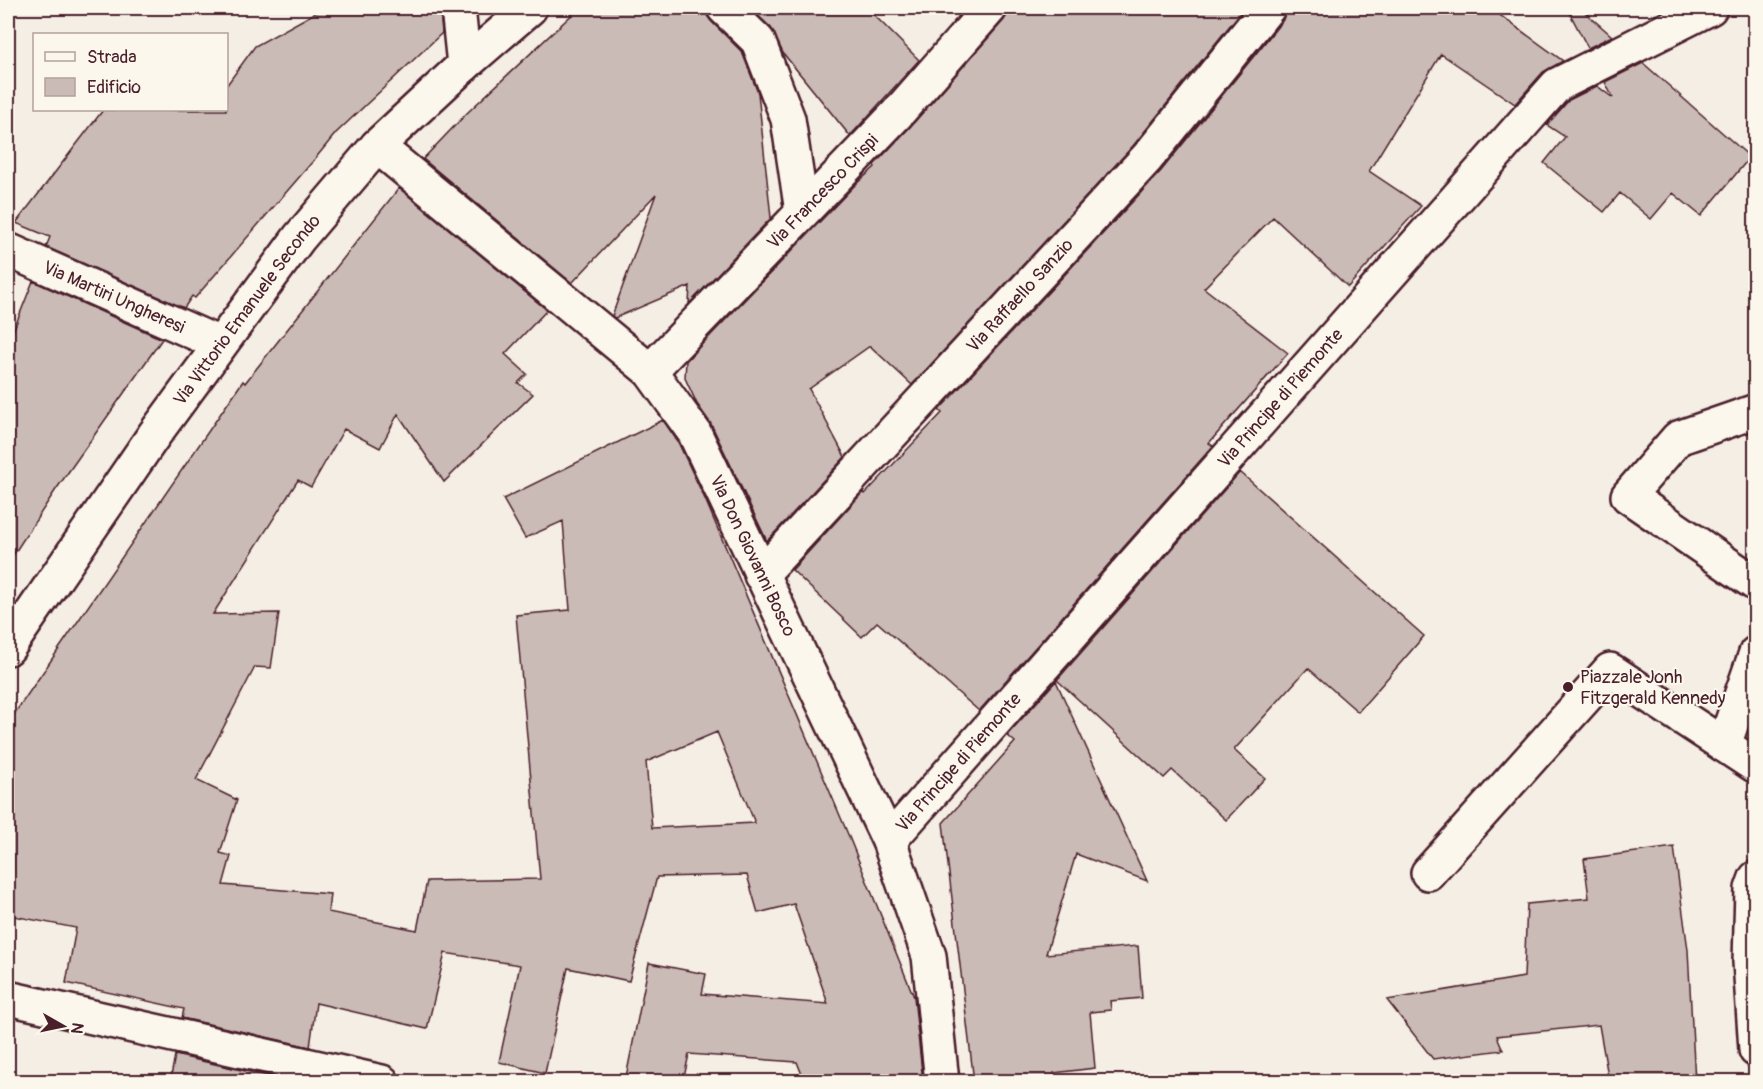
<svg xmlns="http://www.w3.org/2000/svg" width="1763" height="1089" font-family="Pangolin,sans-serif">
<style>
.building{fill:#cabbb6;stroke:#4a1f2b;stroke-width:1.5;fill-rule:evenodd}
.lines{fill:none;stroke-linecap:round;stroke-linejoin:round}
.minor-casing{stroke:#4a1f2b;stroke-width:38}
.minor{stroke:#fbf7ec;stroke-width:33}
.poi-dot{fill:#4a1f2b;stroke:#fbf7ec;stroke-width:2}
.labels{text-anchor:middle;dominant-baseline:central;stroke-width:4.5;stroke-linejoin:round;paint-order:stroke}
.street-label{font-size:18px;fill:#4a1f2b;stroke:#fbf7ec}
.poi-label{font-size:18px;fill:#4a1f2b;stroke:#fbf7ec;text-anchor:start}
</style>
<rect width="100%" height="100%" fill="#f4eee4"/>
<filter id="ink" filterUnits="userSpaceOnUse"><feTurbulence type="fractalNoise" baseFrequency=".0167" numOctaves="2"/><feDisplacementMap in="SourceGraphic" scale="12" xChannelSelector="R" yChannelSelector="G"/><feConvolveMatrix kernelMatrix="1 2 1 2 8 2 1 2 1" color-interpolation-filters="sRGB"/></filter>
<g filter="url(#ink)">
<path class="building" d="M324,8H440L442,33L336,133L314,160L195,298L192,296L184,308L46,247L50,237L16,223L103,110H226V86L255,46Z
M579,8H706V14L711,21L742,52L758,93L771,218L689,304L690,286L615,318L612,316L656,194L572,283L423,159L467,113Z
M750,8H867L919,60L850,136L783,53L771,28Z
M1011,8H1244L1133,146L912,385L870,346L809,389L845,457L767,541L711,424L697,404L685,378L686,361L855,185L875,167L874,165L910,127L1004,20Z
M1286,8H1490L1563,61L1543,72L1515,104L1441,54L1369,171L1421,206L1348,287L1273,217L1204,288L1288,353L1209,443L1213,446L979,711L877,622L862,637L792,570L863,492L865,494L942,413L939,410L1161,171L1283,20Z
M1567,8H1580L1612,36L1588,48Z
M1643,63L1750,157L1701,216L1673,193L1651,219L1620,193L1604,212L1544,163L1565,137L1547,125L1569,100L1597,86L1613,98L1605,82Z
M399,188L547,310L505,354L527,374L518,383L533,394L444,482L398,414L380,448L344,429L311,487L298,480L213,614L279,613L271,668L255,667L196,780L237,800L220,853L231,856L223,885L330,894L328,912L417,930L427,881L540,879L516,615L570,610L563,521L525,538L503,499L663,420L678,442L705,499L847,832L914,997L923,1082H805L797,1062L689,1054L683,1082H625L649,963L706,974L702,994L828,1004L794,904L758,913L747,875L657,877L629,981L568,968L545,1073L499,1062L520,965L445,953L427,1029L316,1003L310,1047L182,1018L184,1009L66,983L76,928L8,915V723L243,381L245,383ZM717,732L755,823L652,828L646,762Z
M33,281L162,339L55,491L8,563V344Z
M1240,472L1424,636L1358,712L1308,668L1234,750L1265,778L1226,820L1172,770L1164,778L1057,680Z
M1056,681L1147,881L1076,854L1046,954L1138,946L1142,998L1110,1001L1111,1010L1090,1012L1095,1068L1054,1073L1055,1082H974L943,823L1015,742L1007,735Z
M1674,847L1688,950L1695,1082H1609L1599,1025L1497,1036L1503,1050L1433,1059L1387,1000L1524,977L1527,904L1589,898L1584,859Z
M175,1055L294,1082H170Z"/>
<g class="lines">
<defs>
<g id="minor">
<path d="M458,8L464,65"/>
<path d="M724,8L758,41L788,119L802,212"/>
<path id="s1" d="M377,146L650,371L694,432L889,841L929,956L942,1082"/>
<path id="s2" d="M8,250L220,344"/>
<path id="s3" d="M650,371L896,115L990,8"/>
<path d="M1756,411L1678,438L1628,496L1756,584"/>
<path id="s4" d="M761,575L1147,158L1268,8"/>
<path id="s5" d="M8,648L154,435L299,238L377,146L464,65L530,8"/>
<path d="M1724,745L1756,653"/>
<path id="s6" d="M889,841L1557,85L1710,8"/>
<path d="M1428,873L1610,670L1756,766"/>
<path d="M1756,878L1752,889L1750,962L1756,1050"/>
<path d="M8,998L382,1082"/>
</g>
</defs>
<use href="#minor" class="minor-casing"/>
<use href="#minor" class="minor"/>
</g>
</g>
<circle class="poi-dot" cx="1568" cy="687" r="6"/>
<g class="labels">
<g class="street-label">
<text stroke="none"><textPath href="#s3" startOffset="249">Via Francesco Crispi</textPath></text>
<text stroke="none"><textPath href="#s4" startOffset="381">Via Raffaello Sanzio</textPath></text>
<text stroke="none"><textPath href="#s2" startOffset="116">Via Martiri Ungheresi</textPath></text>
<text stroke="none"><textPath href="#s5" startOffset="414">Via Vittorio Emanuele Secondo</textPath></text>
<text stroke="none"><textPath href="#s6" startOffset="591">Via Principe di Piemonte</textPath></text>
<text stroke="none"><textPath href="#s1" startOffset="566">Via Don Giovanni Bosco</textPath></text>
<text stroke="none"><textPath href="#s6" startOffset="105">Via Principe di Piemonte</textPath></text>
</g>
<g class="poi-label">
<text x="1580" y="677">Piazzale Jonh<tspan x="1580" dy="21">Fitzgerald Kennedy</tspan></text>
</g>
</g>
<rect width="1763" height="1089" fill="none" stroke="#fbf7ec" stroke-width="30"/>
<rect x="15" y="15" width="1733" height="1059" fill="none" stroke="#4a1f2b" stroke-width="2" filter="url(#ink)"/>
<rect x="33" y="33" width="195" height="78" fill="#fbf7ec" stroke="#b4a19f" stroke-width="1.5"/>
<rect x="45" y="52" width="30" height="9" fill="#fbf7ec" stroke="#b4a19f" stroke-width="1.5"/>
<text x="87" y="63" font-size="18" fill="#4a1f2b">Strada</text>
<rect x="45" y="78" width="30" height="18" fill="#cabbb6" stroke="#b4a19f" stroke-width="1.5"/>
<text x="87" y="93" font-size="18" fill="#4a1f2b">Edificio</text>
<g transform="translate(63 1026) rotate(99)" stroke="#fbf7ec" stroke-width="4.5" paint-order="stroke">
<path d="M0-4.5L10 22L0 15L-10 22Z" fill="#4a1f2b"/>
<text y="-9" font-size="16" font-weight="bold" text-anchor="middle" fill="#4a1f2b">N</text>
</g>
</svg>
